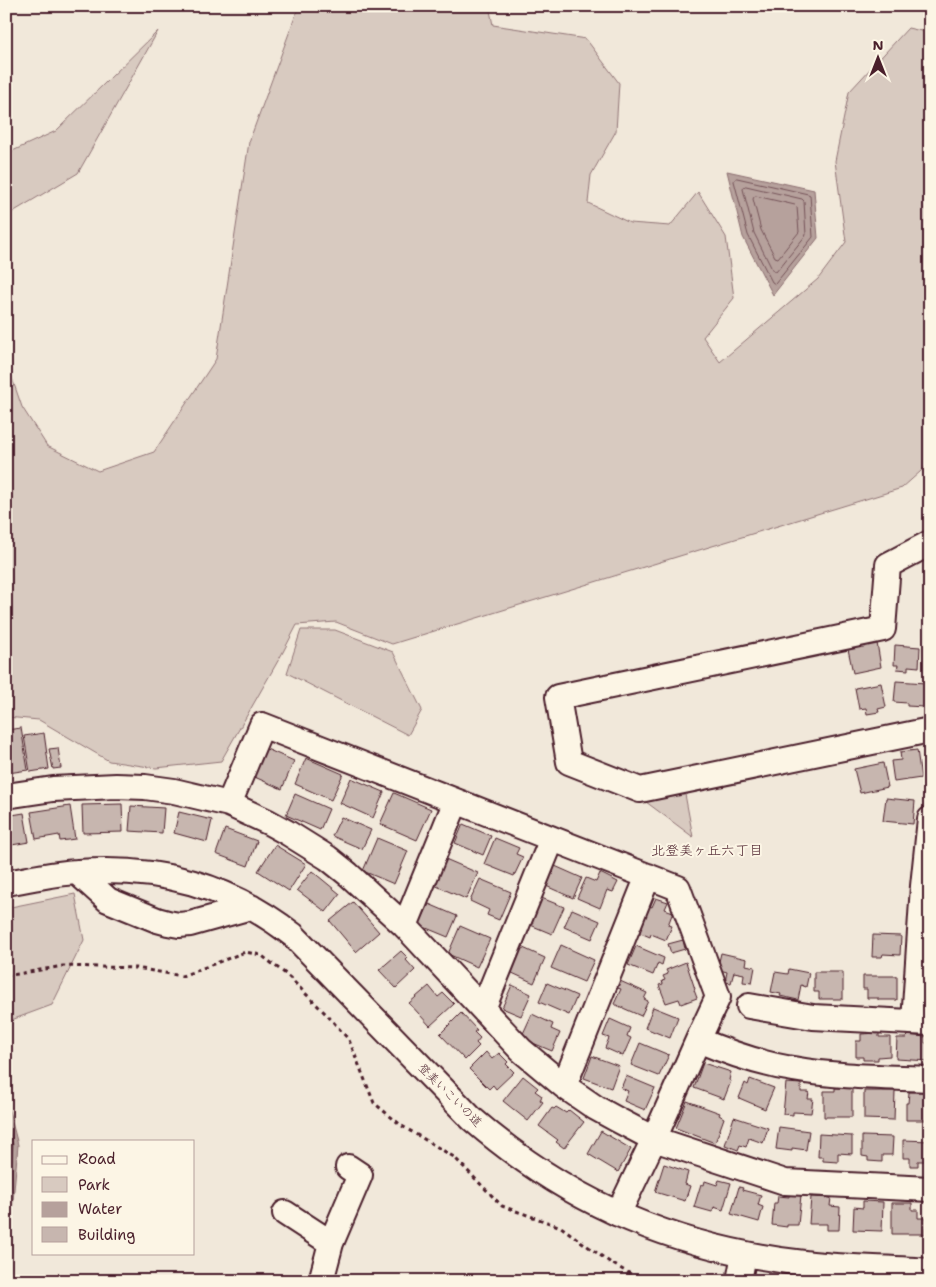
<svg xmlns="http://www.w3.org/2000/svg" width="936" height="1287" font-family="'Shantell Sans','Klee One',sans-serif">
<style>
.green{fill:#d8cac0;stroke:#917476}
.water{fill:#b6a19c;stroke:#8b6d6f}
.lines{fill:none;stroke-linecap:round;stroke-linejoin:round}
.shore{stroke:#755358;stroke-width:1}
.building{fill:#c7b6af;stroke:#4a1f2b}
.minor-casing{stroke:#4a1f2b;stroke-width:28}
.path{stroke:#4a1f2b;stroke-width:3;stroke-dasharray:4 4;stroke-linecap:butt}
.minor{stroke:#fcf5e5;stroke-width:24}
.labels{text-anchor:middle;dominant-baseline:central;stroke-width:4;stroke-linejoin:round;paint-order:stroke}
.street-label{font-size:12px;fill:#4a1f2b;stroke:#fcf5e5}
.neighbourhood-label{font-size:14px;fill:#4a1f2b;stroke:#fcf5e5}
</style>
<rect width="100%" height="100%" fill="#f1e8da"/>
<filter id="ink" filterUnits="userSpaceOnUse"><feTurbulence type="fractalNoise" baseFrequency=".02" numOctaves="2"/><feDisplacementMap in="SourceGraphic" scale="10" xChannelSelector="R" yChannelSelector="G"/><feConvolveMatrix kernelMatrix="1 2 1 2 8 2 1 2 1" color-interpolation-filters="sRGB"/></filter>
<g filter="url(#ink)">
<path class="green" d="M299,6H489L493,25L586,39L619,83L616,131L591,175L588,203L630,223L670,226L698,192L726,237L734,298L703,337L720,362L818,279L846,242L835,161L849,92L908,28L930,33V463L902,488L392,644L336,622L297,625L283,652L221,761L156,768L109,761L39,720L6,717V361L22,407L47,446L98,471L154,452L216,359L249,142Z
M158,31L78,173L6,216V154L56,131Z
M301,630H335L393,652L422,710L408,735L287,673Z
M684,789L693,837L638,796Z
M75,894L84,940L52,1005L6,1022V908Z"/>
<path class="water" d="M727,171L814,190L818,238L773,295L743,237Z
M6,1099L18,1145L6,1280Z"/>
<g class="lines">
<path class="shore" d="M737,178L808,194L810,195L813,237L775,284L772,282L748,235L734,181Z
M746,186L802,199L804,201L806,235L776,272L773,271L754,233L743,189L744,187Z
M756,196L795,205L797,207L799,232L778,258L775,257L761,230L753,199L754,197Z
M6,1119L13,1145L6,1230"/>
</g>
<path class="building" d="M877,643L881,667L853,673L848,649Z
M895,645L920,647L919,667L908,666V670L897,669L898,665H894Z
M896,681L926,683L924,707L907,706V703L894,702Z
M881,683L886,707L878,709L879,712L867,714L866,708L859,709L855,688Z
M21,728L28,770L8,773L6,762V730Z
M44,733L49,769L30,772L24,736Z
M262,747L294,761L282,789L250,775Z
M58,748L61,768L53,769L49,749Z
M917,750L921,778L894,782L891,761L901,760L900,752Z
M306,758L343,774L331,800L295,784Z
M883,763L888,787L860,793L854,769Z
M351,778L384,792L373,818L340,803Z
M394,793L431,809L417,840L380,824Z
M295,794L329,809L320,830L286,815Z
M886,798L915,801L913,824L883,821Z
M122,804L123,832L83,833L82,805Z
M70,806L75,839L60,841L59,835L36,839L31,812Z
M131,806L164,808L162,833L129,831Z
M179,812L212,820L207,842L174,833Z
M24,813L29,842L6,846V816Z
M341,817L371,830L362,849L332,836Z
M463,824L491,836L483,855L455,843Z
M225,829L257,841L248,866L216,854Z
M377,838L408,851L394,884L363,871Z
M495,838L519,848L516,854L523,857L514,876L484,864Z
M275,845L306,864L289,891L258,871Z
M443,858L478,873L466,899L432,884Z
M555,866L582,878L573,898L546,886Z
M312,871L340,894L326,912L297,890Z
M600,873L618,882L613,892L607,890L600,908L577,898L586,878L596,882Z
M480,879L511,892L499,920L487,915L489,910L470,901Z
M539,897L564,907L552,934L528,924Z
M656,898L668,902L665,909L673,912L668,925L672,926L666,940L651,934L650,937L638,932L648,905L652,907Z
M353,902L379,932L356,952L330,921Z
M429,904L457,916L448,937L419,925Z
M572,909L600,921L592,939L564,927Z
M460,926L490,939L477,967L448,954Z
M873,935L901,936L900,955L883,954L882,957H872Z
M683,940L685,949L671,953L668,944Z
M561,945L594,960L584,982L551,968Z
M636,946L664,958L662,965L658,963L653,975L628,965Z
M521,947L545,958L534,983L510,972Z
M401,951L408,958L406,960L415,970L396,988L379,970Z
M721,953L747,959L746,965L755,967L752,983L743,982L744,974L734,972L731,983L725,982L727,972L720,970L721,967L718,966Z
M686,962L695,989L694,990L697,998L681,1004L679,999L666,1003L659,985L663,984L662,981L665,980L663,976L668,974L666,970Z
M789,969L809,973L806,987L801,985L798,1000L780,996L781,994L771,992L775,972L788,974Z
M814,972H843V999H819V992H814Z
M863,976H897V1000H878V998H867V989H863Z
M620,981L647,993L644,999L648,1001L641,1016L614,1004L621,989L617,988Z
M547,983L577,996L569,1015L539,1002Z
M512,985L531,994L521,1016L502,1008Z
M429,986L438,997L443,993L454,1004L430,1026L409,1003Z
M653,1007L678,1017L670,1038L645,1028Z
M461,1013L477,1030L474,1032L480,1038L476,1043L479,1046L465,1060L440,1034Z
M532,1014L553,1024L551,1029L560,1033L552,1051L521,1038Z
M610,1019L630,1028L627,1036L631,1038L623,1056L605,1048L609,1038L603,1036Z
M879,1033V1037H890V1056L878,1057V1060H863V1057H856V1041H861V1034Z
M907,1035L925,1037V1043H930V1061L896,1059L897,1038H906Z
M640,1043L669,1055L659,1076L631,1065Z
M486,1052L492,1059L499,1053L508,1062L506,1064L514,1072L496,1089L493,1085L489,1089L469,1069Z
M592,1056L619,1066L611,1088L584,1078Z
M703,1063L731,1072L729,1080L731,1081L724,1099L694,1088Z
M523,1076L538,1088L535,1091L542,1096L540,1100L543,1102L528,1121L503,1101Z
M626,1076L655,1088L645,1110L624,1101L628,1091L621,1088Z
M750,1079L774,1088L765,1109L739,1098L745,1083L748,1085Z
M786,1083L801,1084V1092H809L808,1099H813L811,1113L793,1112V1115L783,1114Z
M835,1088H852V1117H824V1091H835Z
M864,1091H895L894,1120L864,1119Z
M909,1092H930V1120H906V1103H908Z
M687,1101L720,1113L719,1115L724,1118L715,1143L676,1128Z
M556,1107L566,1113L569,1110L584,1122L564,1148L556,1142L558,1140L539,1126L552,1108L554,1109Z
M734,1117L768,1128L763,1143L749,1138L746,1147L740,1145L738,1150L725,1145Z
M779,1127L809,1131L806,1150L792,1148V1151L776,1149Z
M601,1131L631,1149L618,1172L588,1154Z
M819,1134L852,1136V1154L838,1153V1162L823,1161V1157H818Z
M862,1136L893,1137L892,1155H882V1162L868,1161V1157L862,1156Z
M903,1140L930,1141V1161H918V1166H910V1158H903Z
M664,1164L688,1172L685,1184L690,1186L685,1201L655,1192Z
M719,1180L731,1183L723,1210L714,1207L712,1212L694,1207L701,1184L704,1185L705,1181L717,1185Z
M739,1187L743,1188L742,1190L761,1195L758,1205L763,1207L759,1222L731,1214Z
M789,1194L801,1195L798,1225H787V1227L772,1225L774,1203H777L778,1196L789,1197Z
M811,1197L831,1198L830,1206L840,1207L839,1230H827V1224H809Z
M863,1201L883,1202L882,1231L853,1230L854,1207L863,1208Z
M892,1203H912V1210H918V1218H925V1234H892Z"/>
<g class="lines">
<defs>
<path id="minor" d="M930,543L888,565L883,629L558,697L569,762L640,790L930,730
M6,796L53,789L116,786L145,787L174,791L229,804L268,822L288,833L328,858L348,874L405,926L521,1050L564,1086L596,1108L616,1119L654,1139L785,1182L930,1189
M229,804L262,725L678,888L718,997L698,1040
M77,872L108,900L157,920L168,923L179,925L190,924L251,907
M6,883C30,879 54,873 78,872C159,866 229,885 293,935L472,1119C572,1206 680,1250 812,1264C851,1268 891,1268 930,1271
M405,926L456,801
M749,1006L813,1017L930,1023
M483,1009L552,839
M914,1022L923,886L930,819
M564,1086L648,876
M285,1213L331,1243L321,1281
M618,1214L654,1139L698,1040C729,1053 760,1064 793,1069C838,1077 884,1077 930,1079
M331,1243L360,1175L348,1167
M739,1281L744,1254"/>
</defs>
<use href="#minor" class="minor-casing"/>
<path class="path" d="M6,976L63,966L136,968L182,976L245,952L261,955L287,975L328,1016L349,1040L374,1103L402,1126L454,1157L502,1206L561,1227L611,1263L643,1281"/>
<use href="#minor" class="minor"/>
</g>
</g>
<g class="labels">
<g class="street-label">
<text transform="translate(450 1095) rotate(45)">登美いこいの道</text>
</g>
<g class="neighbourhood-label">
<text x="707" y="850">北登美ヶ丘六丁目</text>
</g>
</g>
<rect width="936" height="1287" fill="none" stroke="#fcf5e5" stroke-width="25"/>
<rect x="12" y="12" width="911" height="1262" fill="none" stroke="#4a1f2b" stroke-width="2" filter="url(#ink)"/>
<rect x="32" y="1140" width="162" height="115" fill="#fcf5e5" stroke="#b59f9b"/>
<rect x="42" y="1156" width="25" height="8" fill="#fcf5e5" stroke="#b59f9b"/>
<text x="78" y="1164" font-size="15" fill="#4a1f2b">Road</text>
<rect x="42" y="1177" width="25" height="15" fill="#d8cac0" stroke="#b59f9b"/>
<text x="78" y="1190" font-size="15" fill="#4a1f2b">Park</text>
<rect x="42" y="1202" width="25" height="15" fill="#b6a19c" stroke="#b59f9b"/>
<text x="78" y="1214" font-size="15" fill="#4a1f2b">Water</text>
<rect x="42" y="1227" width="25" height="15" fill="#c7b6af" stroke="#b59f9b"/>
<text x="78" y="1240" font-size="15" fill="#4a1f2b">Building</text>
<g transform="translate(878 58)" stroke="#fcf5e5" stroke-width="4" paint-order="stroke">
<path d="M0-4L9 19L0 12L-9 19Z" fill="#4a1f2b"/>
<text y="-8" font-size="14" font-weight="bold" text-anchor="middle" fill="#4a1f2b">N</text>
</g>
</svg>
